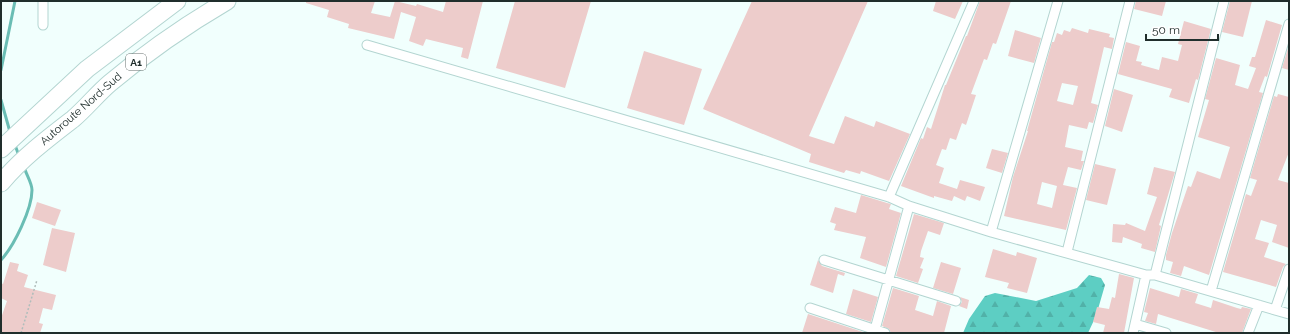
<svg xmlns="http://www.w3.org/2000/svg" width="1290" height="334" font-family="Raleway,sans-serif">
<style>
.forest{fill:url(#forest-firs)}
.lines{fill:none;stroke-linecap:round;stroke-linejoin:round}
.stream{stroke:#6abdb4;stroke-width:3}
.building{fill:#edcccb;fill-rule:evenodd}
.street-casing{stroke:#b3d5d1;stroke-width:11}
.highway-casing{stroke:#b3d5d1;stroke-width:19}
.path{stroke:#afbdbb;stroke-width:1.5;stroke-dasharray:2 2;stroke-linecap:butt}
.street{stroke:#fff;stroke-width:9}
.highway{stroke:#fff;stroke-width:17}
.labels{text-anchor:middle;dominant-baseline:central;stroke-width:3;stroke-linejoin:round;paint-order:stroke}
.shield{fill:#fff;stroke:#636d6b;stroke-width:1}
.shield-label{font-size:10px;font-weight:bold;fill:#202e2c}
.street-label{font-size:11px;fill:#202e2c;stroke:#fff}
</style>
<defs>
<pattern id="forest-firs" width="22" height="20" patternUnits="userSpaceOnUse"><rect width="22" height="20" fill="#5dcec3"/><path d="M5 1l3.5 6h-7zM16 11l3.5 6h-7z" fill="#51b1a8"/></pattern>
</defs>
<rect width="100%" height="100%" fill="#f1fffd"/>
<path class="forest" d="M1089,275L1101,278L1105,285L1096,316L1088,333H963L969,319L985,296L995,293L1036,301L1077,288Z"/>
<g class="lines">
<path class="stream" d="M1,70L15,1
M1,100L10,132
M15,145L19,156
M1,260C14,246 32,209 32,190C32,183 26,174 24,167"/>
</g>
<path class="building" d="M306,1H375L371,13L390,17L395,1L416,6L417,4L443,12L446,1H483L468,59L461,57L463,48L426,39L423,46L409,41L416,17L401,12L394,39L348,28L349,24L327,17L329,10L306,3Z
M515,1H591L565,88L496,68Z
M752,1H868L809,136L834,144L845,116L874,127L876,121L910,134L889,181L861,171L860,174L846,170L844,173L809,162L811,154L703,109Z
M936,1H963L955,19L933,11Z
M980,1H1011L996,44L993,43L987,60L984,59L971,94L976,95L966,125L962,123L956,140L950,138L946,150L942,149L936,165L944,168L939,183L957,189L960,180L985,187L980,201L967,196L965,201L954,196L952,201L934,196V198L901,186L921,138L923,139L927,127L931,129L945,85H946L966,36H967Z
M1136,1H1166L1162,16L1134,9Z
M1230,1H1252L1243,37L1222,32Z
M1266,20L1282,25L1267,77L1265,76L1259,92L1263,93L1209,275L1184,266L1181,276L1170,273L1173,262L1166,260V255L1172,233L1188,186L1191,187L1197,171L1220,179L1230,147L1198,137L1209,100L1205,99L1216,58L1240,65L1235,85L1248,89L1256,68L1249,66L1252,57H1255Z
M1184,21L1211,29L1198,80L1196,79L1189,103L1169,97L1172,89L1118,74L1126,42L1140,46L1136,61L1142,62L1141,65L1159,70L1162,57L1178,61L1182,45L1178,44Z
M1072,28L1088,33L1089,29L1110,34L1109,37L1114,38L1112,49L1104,47L1091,103L1098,105L1093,123L1089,122L1087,129L1069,125L1065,147L1083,151L1081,161H1084L1081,170L1068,167L1063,185L1077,188L1066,230L1004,216L1013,177L1028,131H1027L1052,42H1054L1057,33L1062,35L1064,30L1070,32ZM1062,83L1078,86L1073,105L1057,101ZM1042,182L1057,186L1052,208L1037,204Z
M1015,30L1041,38L1034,63L1008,56Z
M1289,45V70L1282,68Z
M644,51L702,69L684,125L627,108Z
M1114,89L1133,95L1122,132L1105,126Z
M1278,94L1289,97V152L1278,180L1289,183V248L1272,242L1277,225L1261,220L1255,239L1269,243L1264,257L1286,264L1283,267L1276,287L1223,272L1246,194L1251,196L1257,180L1250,178L1274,96L1277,97Z
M992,149L1008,153L1002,173L986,168Z
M1095,164L1116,169L1107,205L1086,200Z
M1154,167L1175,172L1159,225L1161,226L1155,252L1141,248L1142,244L1123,237L1122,243L1112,242L1113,224L1125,225L1126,223L1145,231L1157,197L1147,194Z
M861,195L887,203L891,204L889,209L901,213L886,267L860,258L866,237L834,230L836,224L830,222L835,207L856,213Z
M37,202L61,210L55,226L32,218Z
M914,214L944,223L940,235L928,231L921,251L920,257L924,258L920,268L923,269L918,283L896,276Z
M52,228L75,233L66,272L43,265Z
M993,249L1016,256L1017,252L1037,258L1027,293L1007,288L1009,283L985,277Z
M818,260L822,266L845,273L844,276L838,274L833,293L810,285Z
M10,262L19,264L17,271L28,275L24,287L56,295L52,310L43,308L39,323L43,324L40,333H1V318L7,301L1,298V283L3,284Z
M941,262L961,268L953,294L933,288Z
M1119,274L1134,278L1124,333H1103L1105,325L1093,322L1097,307L1109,309L1112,297L1115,298Z
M893,288L919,296L915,310L933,316L937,301L951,306L944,333H891L889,329L882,326Z
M1150,288L1179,297L1181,289L1198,294L1195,303L1211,308L1213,300L1237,308L1241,309L1242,307L1251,309L1242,333H1219L1158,314L1156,324L1145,321L1148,313L1144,312Z
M853,289L878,297L871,322L846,314Z
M960,297L969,300L967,309L959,306L962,302Z
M808,314L866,333H802Z"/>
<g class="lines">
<defs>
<path id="street" d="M43,25V1
M367,45L889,197L909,206L991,232L1146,275H1155L1289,314
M889,197L974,1
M991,232L1058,1
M1067,252L1130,1
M824,260L956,301
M1155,275L1224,1
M1211,291L1289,24
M810,308L885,333
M1275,310L1289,269
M1135,324L1166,333
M874,333L909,206
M1133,333L1146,275
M1248,333L1259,305"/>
<path id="highway" d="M1,149L87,69L177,1
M1,183C22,158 47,139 73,119C86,108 97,94 110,83C147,52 186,25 227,1"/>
</defs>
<use href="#street" class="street-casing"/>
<use href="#highway" class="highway-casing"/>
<path class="path" d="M21,333L37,280"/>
<use href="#street" class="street"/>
<use href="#highway" class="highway"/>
</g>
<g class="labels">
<rect class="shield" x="126" y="54" width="20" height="16" rx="3"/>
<g class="shield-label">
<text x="136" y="62">A1</text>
</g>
<g class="street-label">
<text transform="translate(81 109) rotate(-41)">Autoroute Nord-Sud</text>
</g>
</g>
<rect width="1290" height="334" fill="none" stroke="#202e2c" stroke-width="4"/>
<path d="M1146 34v6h72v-6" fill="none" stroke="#202e2c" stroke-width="2"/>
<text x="1152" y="34" font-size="12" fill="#202e2c" stroke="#ffffff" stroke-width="3" paint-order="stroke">50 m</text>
</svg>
